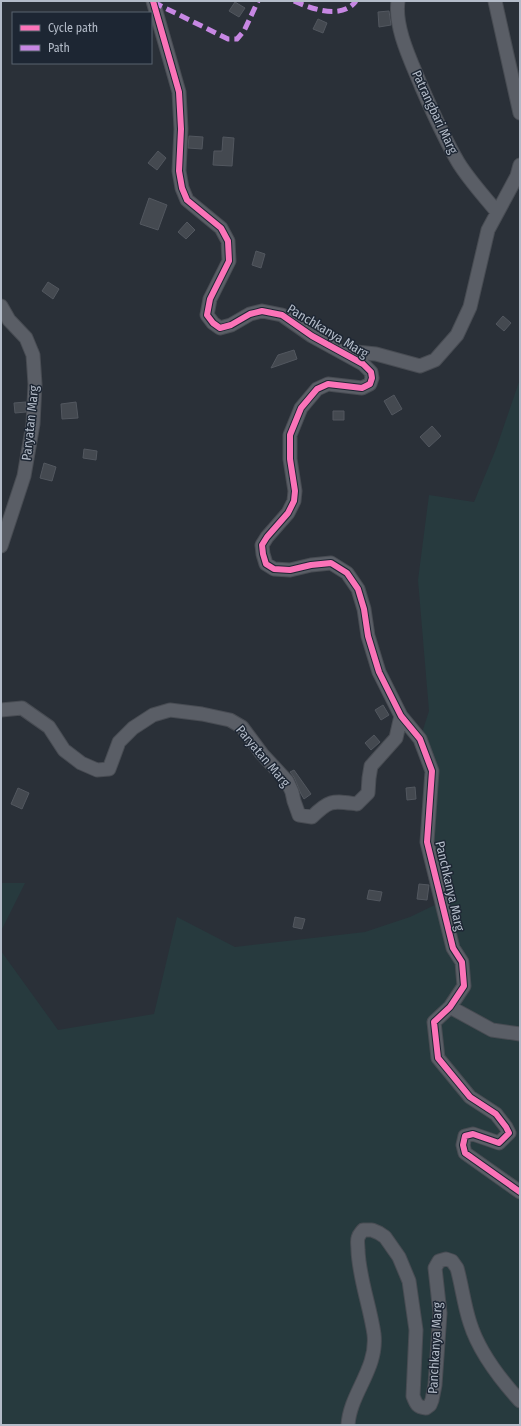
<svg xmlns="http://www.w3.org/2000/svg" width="521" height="1426" font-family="'Fira Sans Condensed',sans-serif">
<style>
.green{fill:#273a3e}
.building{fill:#444950;stroke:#52575f}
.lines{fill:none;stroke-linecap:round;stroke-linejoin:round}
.minor-casing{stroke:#484c53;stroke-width:15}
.minor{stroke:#5a5e66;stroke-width:13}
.quiet{stroke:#c787e3;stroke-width:5;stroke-dasharray:10 5;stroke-linecap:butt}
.cycleway-casing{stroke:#1d2633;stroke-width:8}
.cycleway{stroke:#fb73b8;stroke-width:6}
.labels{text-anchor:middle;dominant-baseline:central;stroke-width:3;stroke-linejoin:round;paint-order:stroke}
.street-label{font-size:13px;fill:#b4bcc9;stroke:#1d2633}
</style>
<rect width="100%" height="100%" fill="#2a3038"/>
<path class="green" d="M520,379V1425H1V951L58,1030L154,1014L177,917L235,947L365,932L410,917L441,902L427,842L432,771L420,739L429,711L418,580L429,495L474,502L496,449Z
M1,883H25L1,931Z"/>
<path class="building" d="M235,2L245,8L239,17L229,11Z
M389,11L391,25L379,27L378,12Z
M318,19L327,23L323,33L313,29Z
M189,136L203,137L202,149L188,148Z
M223,137L234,138L232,166L213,165L214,151H222Z
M158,151L166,158L157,170L148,163Z
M149,198L167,205L158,230L140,224Z
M187,222L195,230L186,239L178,232Z
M256,251L265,254L261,268L252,265Z
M48,282L59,289L53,299L42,291Z
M503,316L511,323L504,331L496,324Z
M294,350L297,359L271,368L278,355Z
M394,395L402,409L392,415L384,401Z
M26,402V412L15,413L14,403Z
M76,402L78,418L62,419L61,404Z
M333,411H344V420H333Z
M432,426L441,436L429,447L420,437Z
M84,449L97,451L96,460L83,458Z
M44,463L56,467L52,481L40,478Z
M383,705L389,715L381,720L375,710Z
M374,735L380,742L371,750L365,743Z
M294,770L311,794L304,799L301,794L294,777L290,772Z
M415,787L416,799L407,800L406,788Z
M18,788L29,793L22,809L11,804Z
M419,884L429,885L427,900L417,899Z
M369,890L382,892L380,901L367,899Z
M295,917L305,919L302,929L293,927Z"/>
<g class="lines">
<defs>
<path id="minor" d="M153,1L179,92L181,129L179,171L182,188L187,200L221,228L228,241L229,261L210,299L207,315L213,323L220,328L231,325L250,314L262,311L282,315L312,336L363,364L371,372L372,378L370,384L362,388L328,384L317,389L301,408L290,435V459L295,491L294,501L288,513L267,537L262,545L263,554L266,564L274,569L290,570L311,565L331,563L347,573L358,589L364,609L368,636L379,672L401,716L420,739L432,771L427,842L453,948L462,962L464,986L450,1007L434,1022L438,1058L470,1097L496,1114L506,1127L509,1133L499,1143L473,1134L465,1136L463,1145L465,1153L520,1192
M398,1C394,28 412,63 422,88C433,113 444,138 458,162C469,180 484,196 497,212
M495,1L520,113
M1,306L9,320L26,338L33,355L35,384L33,424L24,476L1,546
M346,351L376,354L420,366L435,360L457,335L470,307L488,230L517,176L520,165
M1,710L22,708L49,727L64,750L81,763L97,770L109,769L119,742L133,728L153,715L170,710L202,714L230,720L242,727L262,754L287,781L292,792L294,801L299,815L312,817C330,799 333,801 357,804L368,793L369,778L371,766L396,738L401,716
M450,1007L492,1030L520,1034
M348,1425C350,1393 378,1369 374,1334C370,1306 359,1278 358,1250C358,1246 357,1241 358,1238C359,1234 361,1233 363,1230H372L379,1233L385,1237L399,1257L409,1281L416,1330L413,1396C416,1404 417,1407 426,1408L430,1405L432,1400L435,1385L440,1313L435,1268L439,1261L446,1259L452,1261L457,1268C462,1286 464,1305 470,1323C479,1352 500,1379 520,1401"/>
</defs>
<use href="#minor" class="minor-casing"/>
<use href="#minor" class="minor"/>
<path class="quiet" d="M294,1C312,9 342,20 356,1
M153,2L228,39H237L244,31L258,1"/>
<defs>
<path id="cycleway" d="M153,1L179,92L181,129L179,171L182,188L187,200L221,228L228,241L229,261L210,299L207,315L213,323L220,328L231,325L250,314L262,311L282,315L312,336L363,364L371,372L372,378L370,384L362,388L328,384L317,389L301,408L290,435V459L295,491L294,501L288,513L267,537L262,545L263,554L266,564L274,569L290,570L311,565L331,563L347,573L358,589L364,609L368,636L379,672L401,716L420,739L432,771L427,842L453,948L462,962L464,986L450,1007L434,1022L438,1058L470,1097L496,1114L506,1127L509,1133L499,1143L473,1134L465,1136L463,1145L465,1153L520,1192"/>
</defs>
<use href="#cycleway" class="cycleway-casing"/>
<use href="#cycleway" class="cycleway"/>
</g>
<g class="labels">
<g class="street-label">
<text transform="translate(435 112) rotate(65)">Patrangbari Marg</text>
<text transform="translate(328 331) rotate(31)">Panchkanya Marg</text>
<text transform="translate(30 423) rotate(-84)">Paryatan Marg</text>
<text transform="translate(263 756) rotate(50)">Paryatan Marg</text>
<text transform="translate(450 886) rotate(77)">Panchkanya Marg</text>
<text transform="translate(435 1348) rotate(-87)">Panchkanya Marg</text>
</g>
</g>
<rect width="521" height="1426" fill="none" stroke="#b4bcc9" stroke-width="4"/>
<rect x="12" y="12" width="140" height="52" fill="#1d2633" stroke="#59626f"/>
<rect x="20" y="25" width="20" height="6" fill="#fb73b8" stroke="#59626f"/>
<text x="48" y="32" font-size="12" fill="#b4bcc9">Cycle path</text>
<rect x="20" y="45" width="20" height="6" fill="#c787e3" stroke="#59626f"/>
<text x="48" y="52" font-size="12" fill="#b4bcc9">Path</text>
</svg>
